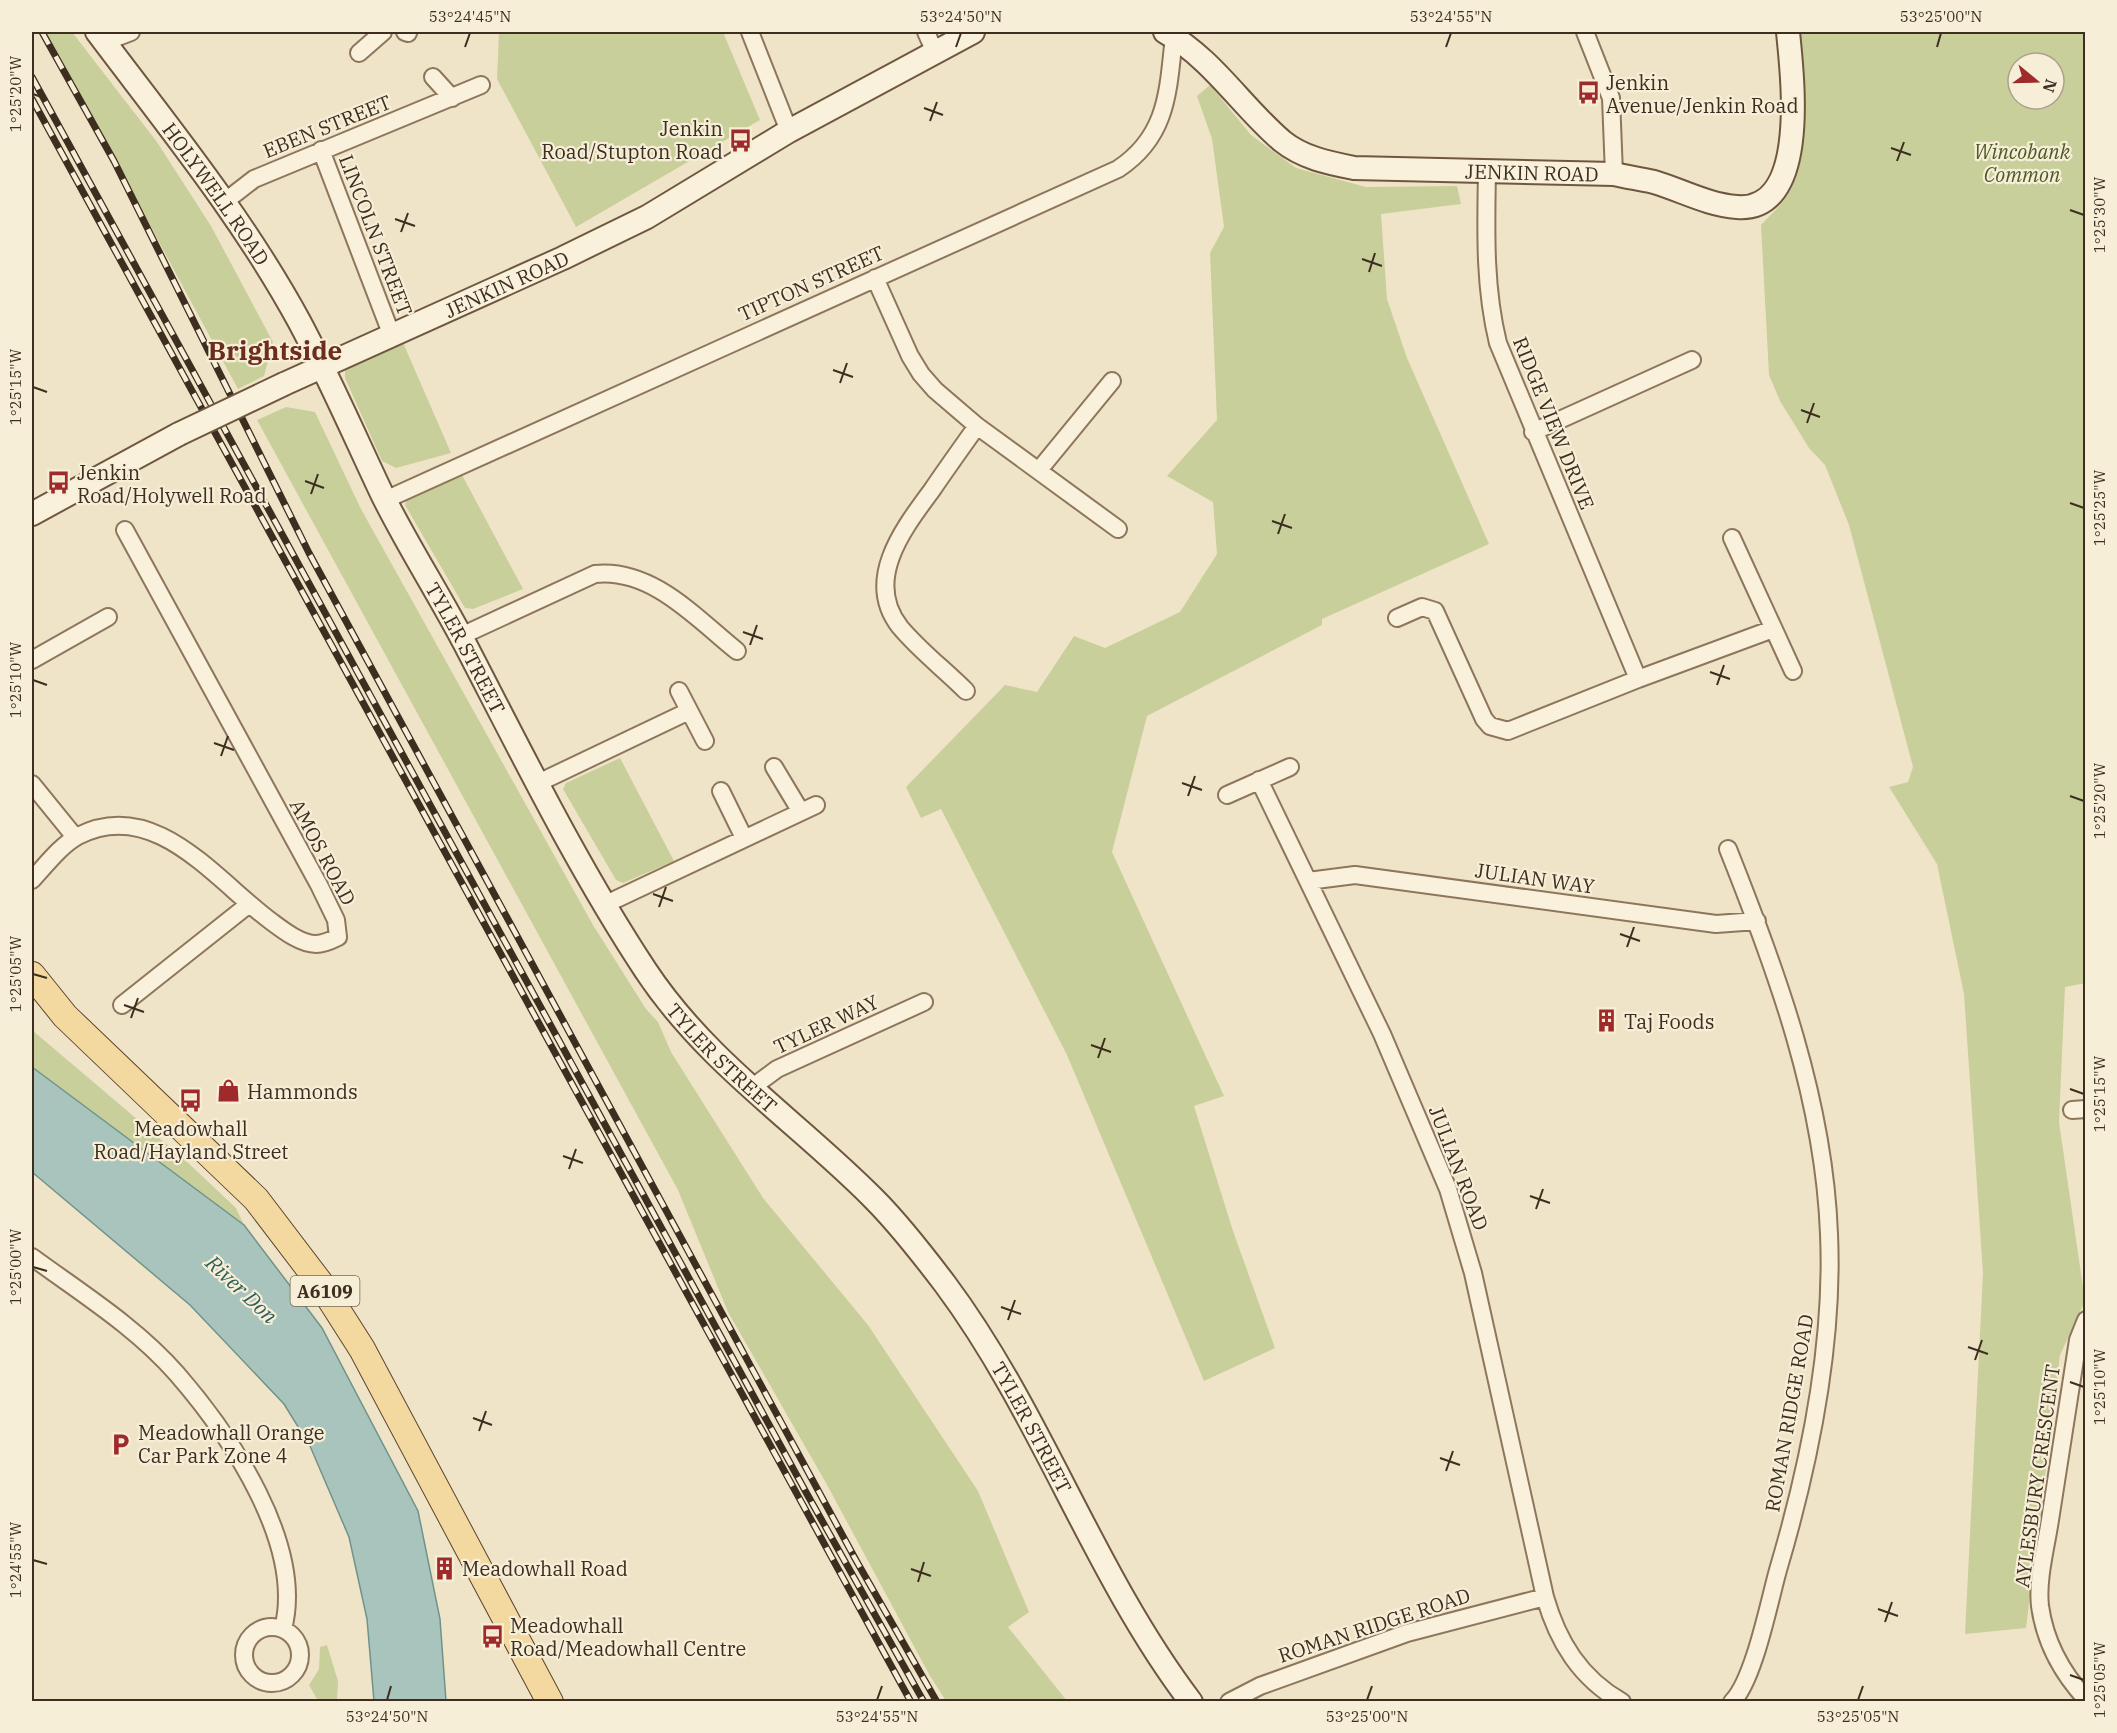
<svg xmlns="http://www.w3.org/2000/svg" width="2117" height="1733" font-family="'IBM Plex Serif',serif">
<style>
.green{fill:#c9cf9b;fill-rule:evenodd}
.water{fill:#a9c4bc;stroke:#6f938a;stroke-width:1.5}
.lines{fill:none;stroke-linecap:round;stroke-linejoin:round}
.street-casing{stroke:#8d765c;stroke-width:20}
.secondary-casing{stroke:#6f573f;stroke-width:26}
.primary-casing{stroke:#5b4430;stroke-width:28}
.street{stroke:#faf1dc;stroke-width:16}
.secondary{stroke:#faf1dc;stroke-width:22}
.primary{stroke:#f3d9a0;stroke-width:26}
.rail-casing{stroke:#3d2e20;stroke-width:7}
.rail{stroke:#f7eed8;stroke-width:4.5;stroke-dasharray:14;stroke-linecap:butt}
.secondary-bridge-casing{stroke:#6f573f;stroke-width:26;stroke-linecap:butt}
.secondary-bridge{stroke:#faf1dc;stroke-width:22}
.ticks{fill:none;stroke:#3d2e20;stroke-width:2}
.labels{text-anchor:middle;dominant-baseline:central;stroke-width:4.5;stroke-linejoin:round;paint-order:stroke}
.shield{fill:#f7eed8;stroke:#756857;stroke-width:1.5}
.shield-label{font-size:18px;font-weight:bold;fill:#3d2e20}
.poi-label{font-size:20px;fill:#3d2e20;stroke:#f7eed8;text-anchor:start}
.street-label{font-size:20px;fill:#3d2e20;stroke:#f7eed8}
.park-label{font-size:20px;font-style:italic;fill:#4d5a26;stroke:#f7eed8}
.water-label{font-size:21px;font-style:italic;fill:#2f5d5a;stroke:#f7eed8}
.district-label{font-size:26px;font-weight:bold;fill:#6b2e1e;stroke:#f7eed8}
.neatline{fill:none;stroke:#3d2e20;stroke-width:2}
.ticks-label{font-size:15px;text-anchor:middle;fill:#3d2e20}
</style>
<rect width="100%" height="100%" fill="#f0e4c8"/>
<path class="green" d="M46,32H72L157,142L211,226L273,342L264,376L238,389Z
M499,32H723L760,120L576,227L497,79Z
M1796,32H2085L2086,983L2065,987L2059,1122L2085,1301L2060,1355L2026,1628L1965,1634L1983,1273L1964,994L1937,864L1889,787L1908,782L1913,767L1849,525L1825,465L1809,448L1780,401L1769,375L1761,225C1771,214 1785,202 1791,189C1808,157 1801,69 1796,32ZM2018,63H2054V99H2018Z
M1210,85L1251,135L1296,168L1366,187L1457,186L1461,204L1381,214L1387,299L1407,358L1489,544L1322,619V625L1147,716L1112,852L1224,1096L1194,1106L1233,1231L1275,1348L1204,1381L1067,1055L941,809L921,818L906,787L1005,685L1037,692L1074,636L1105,648L1180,612L1217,554L1213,502L1167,476L1217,420L1210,253L1224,227L1212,139L1197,96Z
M401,338L451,453L396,468L382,461L345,378V368Z
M286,407L315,412L361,509L593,925L646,1009L658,1022L671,1052L763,1198L868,1325L978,1491L1029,1612L1008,1627L1067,1701H946L930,1676L826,1483L728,1312L678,1190L257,420Z
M461,473L523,589L473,609L465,608L405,505L407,498Z
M620,758L674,861L623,883L616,880L563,789L566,783Z
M32,1030L184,1159L236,1208L244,1225L32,1067Z
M327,1645L338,1681L337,1701H318L309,1685L319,1669L320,1647Z"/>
<path class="water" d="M32,1067L244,1225L322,1328L418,1511L440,1619L446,1701H374L367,1619L349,1537L310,1446L284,1404L190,1305L32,1172Z"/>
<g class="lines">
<defs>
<path id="street" d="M405,32L408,33
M750,32L789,131
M926,32L934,50
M1585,32L1611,98L1614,174
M105,42L131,32
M359,53L383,32
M433,77L452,98
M321,150L392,336
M1487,171C1486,229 1484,286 1498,343L1638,679
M223,203L254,179L481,85
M875,278L910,356L921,374L935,390L977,426L1118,529
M1533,432L1692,360
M1039,470L1112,381
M385,500L1118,169C1168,136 1168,91 1174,36
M1732,538L1793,671
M1397,618L1422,607L1435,611L1484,719L1490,726L1508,731L1638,679L1773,629
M461,636L595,574C652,568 696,618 737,651
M32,660L108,617
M679,691L705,741
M966,691C945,670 919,650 900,627C863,580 904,528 932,490C947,468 962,447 977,426
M774,767L801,812
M1259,780L1382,1034L1448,1189L1473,1273L1545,1597C1558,1642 1580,1678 1622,1702
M538,783L689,711
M32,784L75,837
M721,791L744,838
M1227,795L1290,767
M1728,849C1777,972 1824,1100 1829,1234C1834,1346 1810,1462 1778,1570C1769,1602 1754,1680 1732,1702
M32,880C45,866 61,845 78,836C155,796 216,881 272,922C284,931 301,944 316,944C323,944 332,940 338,937L336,920L319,885L125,530
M1308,881L1355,875L1716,924L1757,921
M606,904L816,805
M122,1005L248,905
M750,1089L777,1069L924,1002
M2072,1110L2086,1109
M32,1257C81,1293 136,1327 177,1374C230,1435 305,1545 283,1629
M2086,1320L2078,1340C2069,1400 2059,1460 2050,1520C2046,1547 2037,1579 2040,1606C2045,1642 2062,1673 2086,1699
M244 1655a28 28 0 1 1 56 0a28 28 0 1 1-56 0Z
M1229,1702L1260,1686L1407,1633L1545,1597"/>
<g id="secondary">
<path id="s1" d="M97,32C167,125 243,218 299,321C329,377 355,437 382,494C407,545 439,594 465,644C522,754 578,868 646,971C707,1063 798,1122 874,1199C900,1225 923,1255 945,1284C1042,1414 1093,1573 1191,1702"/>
<path id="s2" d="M1165,32C1213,59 1241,106 1282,141C1303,158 1329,163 1354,168L1614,174C1627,177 1641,179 1654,182C1681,190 1708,205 1737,207C1810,213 1792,74 1788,32"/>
<path id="s3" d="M284,384L563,258L647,217L789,131L973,32"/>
<path d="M32,514L179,434"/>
</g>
<path id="primary" d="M32,975L65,1016L256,1199L320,1283L362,1349L550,1702"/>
</defs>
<use href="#street" class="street-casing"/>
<use href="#secondary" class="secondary-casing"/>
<use href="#primary" class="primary-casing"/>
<use href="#street" class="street"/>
<use href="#secondary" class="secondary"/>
<use href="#primary" class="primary"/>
<defs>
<path id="rail" d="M42,32L114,161L309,553L857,1562
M32,77L807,1494L924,1702
M32,99L911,1702
M853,1555L937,1702"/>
</defs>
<use href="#rail" class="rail-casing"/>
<use href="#rail" class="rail"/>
<defs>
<path id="secondary-bridge" d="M179,434L284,384"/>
</defs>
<use href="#secondary-bridge" class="secondary-bridge-casing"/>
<use href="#secondary-bridge" class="secondary-bridge"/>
</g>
<path class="ticks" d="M465,47L470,33M956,47L961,33M1446,47L1451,33M1937,47L1941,33M33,94L47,99M924,108L943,115M930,121L937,102M1891,148L1911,155M1897,161L1904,142M2070,210L2084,215M395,219L415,226M401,232L408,213M1362,259L1382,266M1369,272L1375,253M833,370L853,377M840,383L847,363M33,387L47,392M1801,410L1820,417M1807,423L1814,403M305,481L324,488M311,494L318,474M2070,503L2084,508M1272,521L1292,528M1278,534L1285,514M743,632L763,639M750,645L757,625M1710,672L1730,679M33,680L47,685M1717,685L1724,665M214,743L234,750M221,756L228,736M1182,783L1202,790M1188,796L1195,776M2070,796L2084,801M653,894L673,901M659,907L666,887M1620,934L1640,941M1627,947L1634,927M33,974L47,978M124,1005L144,1012M131,1018L138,998M1091,1045L1111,1052M1098,1058L1105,1038M2070,1089L2084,1094M563,1156L583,1163M569,1169L576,1149M1530,1196L1550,1203M1536,1209L1543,1189M33,1267L47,1271M1001,1307L1021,1314M1008,1320L1015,1300M1968,1347L1988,1354M1975,1360L1982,1340M2070,1382L2084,1387M473,1418L492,1425M479,1431L486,1411M1440,1458L1460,1465M1446,1471L1453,1451M33,1560L47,1564M911,1569L931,1576M918,1582L924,1562M1878,1609L1898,1616M1885,1622L1892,1602M2070,1675L2084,1680M387,1700L391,1686M877,1700L882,1686M1367,1700L1372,1686M1858,1700L1863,1686"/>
<defs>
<symbol id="bus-bare" viewBox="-9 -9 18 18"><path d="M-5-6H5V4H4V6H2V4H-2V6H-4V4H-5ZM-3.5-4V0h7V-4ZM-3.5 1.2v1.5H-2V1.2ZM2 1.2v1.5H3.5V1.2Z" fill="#9e2a2b" stroke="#f7eed8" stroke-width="2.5" paint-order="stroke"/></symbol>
<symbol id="building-bare" viewBox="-9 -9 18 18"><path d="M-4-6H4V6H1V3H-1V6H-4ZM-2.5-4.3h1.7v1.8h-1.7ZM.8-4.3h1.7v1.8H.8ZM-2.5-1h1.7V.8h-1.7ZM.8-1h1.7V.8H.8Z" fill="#9e2a2b" stroke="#f7eed8" stroke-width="2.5" paint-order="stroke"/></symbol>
<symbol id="shop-bare" viewBox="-9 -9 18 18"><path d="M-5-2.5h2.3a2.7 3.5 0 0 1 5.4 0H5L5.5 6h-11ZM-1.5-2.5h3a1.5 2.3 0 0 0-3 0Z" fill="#9e2a2b" stroke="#f7eed8" stroke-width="2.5" paint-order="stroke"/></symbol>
<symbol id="parking-bare" viewBox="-9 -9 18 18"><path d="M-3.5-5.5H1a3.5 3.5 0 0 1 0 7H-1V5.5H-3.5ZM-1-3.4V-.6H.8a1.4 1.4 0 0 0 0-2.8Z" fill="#9e2a2b" stroke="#f7eed8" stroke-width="2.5" paint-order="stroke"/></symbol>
</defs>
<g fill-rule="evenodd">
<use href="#bus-bare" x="1572" y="76" width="33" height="33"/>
<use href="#bus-bare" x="724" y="124" width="33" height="33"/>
<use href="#bus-bare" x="42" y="466" width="33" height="33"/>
<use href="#building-bare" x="1590" y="1004" width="33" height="33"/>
<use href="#shop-bare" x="212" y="1074" width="33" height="33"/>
<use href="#bus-bare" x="174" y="1084" width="33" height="33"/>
<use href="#parking-bare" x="104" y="1428" width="33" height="33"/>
<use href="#building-bare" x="428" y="1552" width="33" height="33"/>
<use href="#bus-bare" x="476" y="1620" width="33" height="33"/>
</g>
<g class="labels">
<rect class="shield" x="290.5" y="1276" width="69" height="30" rx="4.5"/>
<g class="shield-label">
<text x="325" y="1291">A6109</text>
</g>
<g class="poi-label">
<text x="1606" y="82">Jenkin<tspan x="1606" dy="23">Avenue/Jenkin Road</tspan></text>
<text x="723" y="128" text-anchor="end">Jenkin<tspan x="723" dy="23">Road/Stupton Road</tspan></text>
<text x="77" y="472">Jenkin<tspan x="77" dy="23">Road/Holywell Road</tspan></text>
<text x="1624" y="1021">Taj Foods</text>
<text x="247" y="1091">Hammonds</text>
<text x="191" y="1128" text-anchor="middle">Meadowhall<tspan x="191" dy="23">Road/Hayland Street</tspan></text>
<text x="138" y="1432">Meadowhall Orange<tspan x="138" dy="23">Car Park Zone 4</tspan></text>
<text x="462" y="1568">Meadowhall Road</text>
<text x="510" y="1625">Meadowhall<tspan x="510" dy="23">Road/Meadowhall Centre</tspan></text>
</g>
<g class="street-label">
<text transform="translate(327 126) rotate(-22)">EBEN STREET</text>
<text stroke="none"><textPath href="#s2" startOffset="416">JENKIN ROAD</textPath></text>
<text stroke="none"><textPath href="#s1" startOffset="201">HOLYWELL ROAD</textPath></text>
<text transform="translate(376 235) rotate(69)">LINCOLN STREET</text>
<text stroke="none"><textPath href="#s3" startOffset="244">JENKIN ROAD</textPath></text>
<text transform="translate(811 283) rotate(-24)">TIPTON STREET</text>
<text transform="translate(1554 423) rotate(68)">RIDGE VIEW DRIVE</text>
<text stroke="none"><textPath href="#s1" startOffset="720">TYLER STREET</textPath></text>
<text transform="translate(323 852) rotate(62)">AMOS ROAD</text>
<text transform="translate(1535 878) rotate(8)">JULIAN WAY</text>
<text transform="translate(826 1024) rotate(-25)">TYLER WAY</text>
<text stroke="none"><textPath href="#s1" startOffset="1206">TYLER STREET</textPath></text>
<text transform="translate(1459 1168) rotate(69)">JULIAN ROAD</text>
<text transform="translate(1789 1413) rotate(-80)">ROMAN RIDGE ROAD</text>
<text stroke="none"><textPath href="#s1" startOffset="1692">TYLER STREET</textPath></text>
<text transform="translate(2037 1476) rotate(-82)">AYLESBURY CRESCENT</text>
<text transform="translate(1374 1625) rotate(-18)">ROMAN RIDGE ROAD</text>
</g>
<g class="park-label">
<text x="2022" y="151">Wincobank<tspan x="2022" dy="23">Common</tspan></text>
</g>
<g class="water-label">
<text transform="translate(242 1289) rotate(43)">River Don</text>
</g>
<g class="district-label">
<text x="275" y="350">Brightside</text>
</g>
</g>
<rect width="2117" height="1733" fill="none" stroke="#f7eed8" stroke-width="66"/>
<g transform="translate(2036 81) rotate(109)"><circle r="28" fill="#f7eed8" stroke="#ada18e" stroke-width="1.5"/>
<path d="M0-4.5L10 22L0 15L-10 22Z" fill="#9e2a2b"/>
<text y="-9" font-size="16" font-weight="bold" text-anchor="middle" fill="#3d2e20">N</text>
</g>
<rect x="33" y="33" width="2051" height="1667" class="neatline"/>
<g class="ticks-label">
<text x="470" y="22">53°24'45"N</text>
<text x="961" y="22">53°24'50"N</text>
<text x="1451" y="22">53°24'55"N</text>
<text x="1941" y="22">53°25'00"N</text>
<text transform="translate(16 94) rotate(-90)" y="5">1°25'20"W</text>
<text transform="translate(2100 215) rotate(-90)" y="5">1°25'30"W</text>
<text transform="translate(16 387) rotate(-90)" y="5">1°25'15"W</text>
<text transform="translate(2100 508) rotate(-90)" y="5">1°25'25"W</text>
<text transform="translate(16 680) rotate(-90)" y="5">1°25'10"W</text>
<text transform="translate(2100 801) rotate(-90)" y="5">1°25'20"W</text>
<text transform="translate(16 974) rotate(-90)" y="5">1°25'05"W</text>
<text transform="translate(2100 1094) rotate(-90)" y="5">1°25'15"W</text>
<text transform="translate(16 1267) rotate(-90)" y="5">1°25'00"W</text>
<text transform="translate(2100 1387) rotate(-90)" y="5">1°25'10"W</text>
<text transform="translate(16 1560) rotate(-90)" y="5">1°24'55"W</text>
<text transform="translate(2100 1680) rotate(-90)" y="5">1°25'05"W</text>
<text x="387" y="1722">53°24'50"N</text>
<text x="877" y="1722">53°24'55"N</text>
<text x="1367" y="1722">53°25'00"N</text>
<text x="1858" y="1722">53°25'05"N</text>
</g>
</svg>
